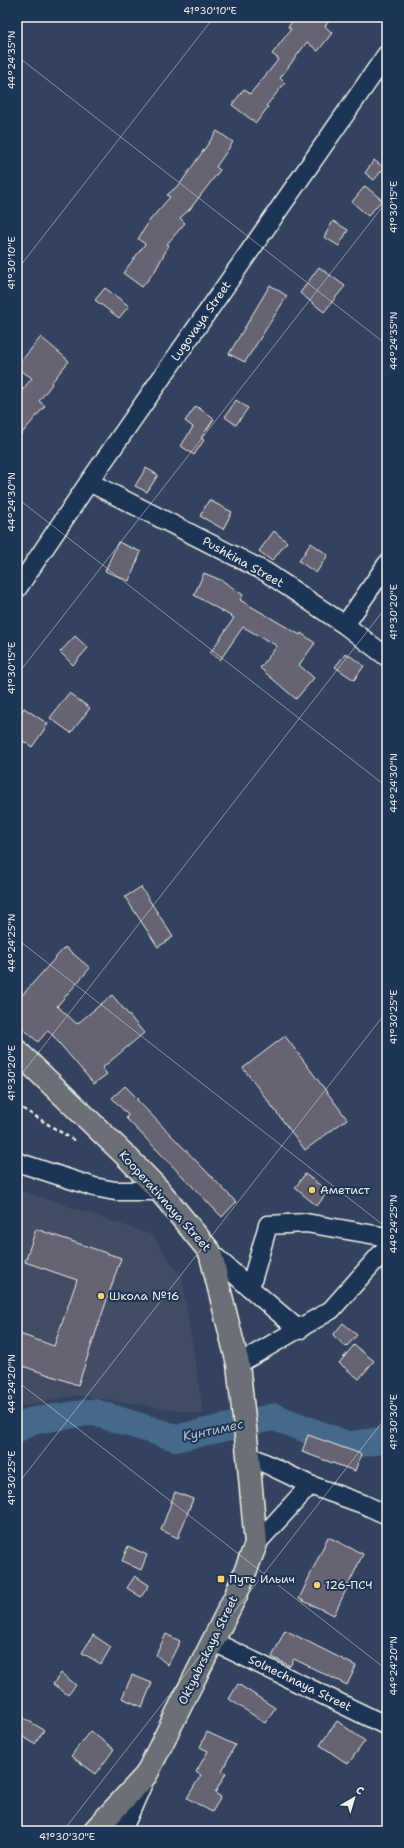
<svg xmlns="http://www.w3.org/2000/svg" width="404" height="1848" font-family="'Shantell Sans',sans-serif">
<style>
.built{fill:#424d65}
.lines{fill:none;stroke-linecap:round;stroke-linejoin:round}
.river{stroke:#44698b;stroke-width:27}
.building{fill:#666372;stroke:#f4f1e8}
.minor-casing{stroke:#f4f1e8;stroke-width:21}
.major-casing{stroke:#f4f1e8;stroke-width:25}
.path{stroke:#f4f1e8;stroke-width:2.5;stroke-dasharray:4 3;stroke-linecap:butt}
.minor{stroke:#1d3557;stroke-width:18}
.major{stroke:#6a7074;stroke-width:22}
.ticks{fill:none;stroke:#f4f1e8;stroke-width:1;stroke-opacity:0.45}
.poi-dot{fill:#ffd166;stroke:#1d3557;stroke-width:1.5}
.labels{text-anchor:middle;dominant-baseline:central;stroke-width:4;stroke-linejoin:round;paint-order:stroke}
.street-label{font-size:12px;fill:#f4f1e8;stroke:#1d3557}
.poi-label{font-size:12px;fill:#f4f1e8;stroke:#1d3557;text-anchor:start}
.water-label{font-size:13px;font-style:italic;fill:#b6c1c7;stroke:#1d3557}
.neatline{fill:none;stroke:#f4f1e8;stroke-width:1.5}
.ticks-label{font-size:10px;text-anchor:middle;fill:#f4f1e8}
</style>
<rect width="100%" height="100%" fill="#33435f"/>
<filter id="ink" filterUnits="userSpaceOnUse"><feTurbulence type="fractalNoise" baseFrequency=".025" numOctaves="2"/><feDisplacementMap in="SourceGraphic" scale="8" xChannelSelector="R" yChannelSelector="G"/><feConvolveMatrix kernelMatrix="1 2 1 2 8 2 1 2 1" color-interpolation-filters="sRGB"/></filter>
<g filter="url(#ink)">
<path class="built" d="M17,1189L152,1235L182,1279L203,1414L78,1395L17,1407Z"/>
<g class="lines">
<path class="river" d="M17,1429L31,1421L93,1412L177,1438L274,1417L348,1445L387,1440"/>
</g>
<path class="building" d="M296,17H332L325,26L332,33L318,51L307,42L280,78L285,83L266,106L268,107L256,123L232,105L244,89L250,94L279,59L272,54L291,29L288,27Z
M217,131L233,142L216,167L220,170L190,209L180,218L185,223L167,244L169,245L155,271L142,287L123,273L145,244L138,239L150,220L170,197L167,195L180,184Z
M374,160L384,168L374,180L365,173Z
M365,186L382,200L368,216L352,202Z
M333,221L348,230L339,246L324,237Z
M319,267L345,286L324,312L300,293Z
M270,285L287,296L245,362L229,354Z
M105,288L129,306L119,318L95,300Z
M41,337L69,361L51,383L52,384L39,401L45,406L17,439V397L32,378L17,368V366Z
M236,400L248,408L236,425L225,417Z
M196,406L214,419L201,438L204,440L194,455L181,446L193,427L185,421Z
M146,468L158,475L147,492L135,486Z
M209,500L232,512L223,529L200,516Z
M274,531L287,542L272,561L259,551Z
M118,542L141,552L129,581L105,571Z
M311,543L328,555L316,573L299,561Z
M204,573L223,581L243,595L240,600L300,635L301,633L315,643L299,665L314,678L296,699L260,668L277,646L243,627L220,660L210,653L234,618L194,595Z
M75,636L88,648L73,665L60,652Z
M346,653L364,666L354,680L335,667Z
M69,693L90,708L71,733L50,718Z
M24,708L48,724L32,747L17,737V718Z
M141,887L173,937L158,947L125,897Z
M65,947L90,968L57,1006L77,1024L112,995L144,1033L102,1068L107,1074L94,1084L48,1030L38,1042L17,1023V1001Z
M285,1036L347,1119L305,1150L243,1068Z
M125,1086L138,1099L137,1100L236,1202L222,1217L126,1118L128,1115L112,1098Z
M305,1174L328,1191L317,1206L295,1188Z
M36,1229L121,1258L78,1385L17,1364V1333L54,1346L77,1280L25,1262Z
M343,1323L357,1335L346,1347L333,1335Z
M354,1345L374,1361L359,1379L339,1363Z
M308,1435L361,1454L355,1471L302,1452Z
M175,1492L193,1499L178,1538L161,1530Z
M328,1537L363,1554L334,1615L299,1599Z
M128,1546L147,1555L141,1570L122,1561Z
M135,1576L149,1585L141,1597L127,1588Z
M285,1630L356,1666L347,1685L294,1659L290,1666L272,1657Z
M166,1634L180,1641L168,1665L156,1655Z
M93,1635L111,1647L101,1664L82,1653Z
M61,1673L76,1685L68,1695L53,1684Z
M132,1675L152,1683L142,1707L122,1698Z
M238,1684L275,1708L265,1723L229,1699Z
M17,1714L44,1730L35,1744L17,1733Z
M337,1721L365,1741L348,1764L320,1745Z
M90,1731L114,1749L96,1774L71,1756Z
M207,1732L235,1745L222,1771L226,1773L215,1793L221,1797L212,1812L187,1798L201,1775L196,1772L208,1751L200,1747Z"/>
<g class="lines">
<defs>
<path id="minor" d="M89,482L266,572L345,625L387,657
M17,589L89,482L387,54
M345,625L387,564
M17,1162L94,1187L115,1191H160
M210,1252L250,1288L299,1330
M250,1288L268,1225L306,1223L387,1237
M238,1364L331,1310L387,1247
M248,1455L310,1485
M256,1544L310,1485L363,1504L387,1515
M212,1641L387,1726
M122,1831L143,1783"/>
<path id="major" d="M17,1051L125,1155L160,1191L210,1252L238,1364L248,1455L256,1544L236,1595L146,1775L94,1831"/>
</defs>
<use href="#minor" class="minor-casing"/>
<use href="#major" class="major-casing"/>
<path class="path" d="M17,1105L75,1141"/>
<use href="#minor" class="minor"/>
<use href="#major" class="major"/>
</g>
</g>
<path class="ticks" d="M17,56L387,345M17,270L214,17M17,498L387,787M17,675L387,201M17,939L387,1228M17,1080L387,606M17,1381L387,1670M17,1485L387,1011M17,1822L29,1831M63,1831L387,1416M379,1831L387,1821"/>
<g class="poi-dot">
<circle cx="312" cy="1190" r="4"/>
<circle cx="101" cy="1296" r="4"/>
<rect x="217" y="1575" width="8" height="8" rx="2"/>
<circle cx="317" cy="1585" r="4"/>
</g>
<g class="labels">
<g class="street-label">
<text transform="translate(201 321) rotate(-55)">Lugovaya Street</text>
<text transform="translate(243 562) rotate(29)">Pushkina Street</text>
<text transform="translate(165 1201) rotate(48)">Kooperativnaya Street</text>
<text transform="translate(208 1650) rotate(-64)">Oktyabrskaya Street</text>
<text transform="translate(300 1683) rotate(26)">Solnechnaya Street</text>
</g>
<g class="poi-label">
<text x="320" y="1190">Аметист</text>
<text x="109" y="1296">Школа №16</text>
<text x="229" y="1579">Путь Ильич</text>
<text x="325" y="1585">126-ПСЧ</text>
</g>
<g class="water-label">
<text transform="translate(213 1430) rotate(-12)">Кунтимес</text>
</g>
</g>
<rect width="404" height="1848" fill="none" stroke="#1d3557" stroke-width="44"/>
<g transform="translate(354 1798) rotate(38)" stroke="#1d3557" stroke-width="3" paint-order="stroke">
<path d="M0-3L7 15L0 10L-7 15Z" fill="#f4f1e8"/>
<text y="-6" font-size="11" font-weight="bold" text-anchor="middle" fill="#f4f1e8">С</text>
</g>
<rect x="22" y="22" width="360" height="1804" class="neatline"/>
<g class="ticks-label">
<text x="210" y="14">41°30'10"E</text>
<text transform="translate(11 60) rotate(-90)" y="4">44°24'35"N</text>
<text transform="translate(393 207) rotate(-90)" y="4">41°30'15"E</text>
<text transform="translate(11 263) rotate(-90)" y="4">41°30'10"E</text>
<text transform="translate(393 341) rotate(-90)" y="4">44°24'35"N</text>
<text transform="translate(11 502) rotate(-90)" y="4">44°24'30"N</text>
<text transform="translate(393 612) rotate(-90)" y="4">41°30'20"E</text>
<text transform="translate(11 668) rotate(-90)" y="4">41°30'15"E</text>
<text transform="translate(393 783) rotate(-90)" y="4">44°24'30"N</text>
<text transform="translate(11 943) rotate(-90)" y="4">44°24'25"N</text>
<text transform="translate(393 1017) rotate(-90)" y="4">41°30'25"E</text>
<text transform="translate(11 1073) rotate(-90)" y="4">41°30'20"E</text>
<text transform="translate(393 1224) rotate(-90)" y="4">44°24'25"N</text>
<text transform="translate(11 1384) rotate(-90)" y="4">44°24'20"N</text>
<text transform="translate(393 1422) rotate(-90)" y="4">41°30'30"E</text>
<text transform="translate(11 1478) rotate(-90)" y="4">41°30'25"E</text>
<text transform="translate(393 1666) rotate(-90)" y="4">44°24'20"N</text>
<text x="67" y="1840">41°30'30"E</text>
</g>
</svg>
